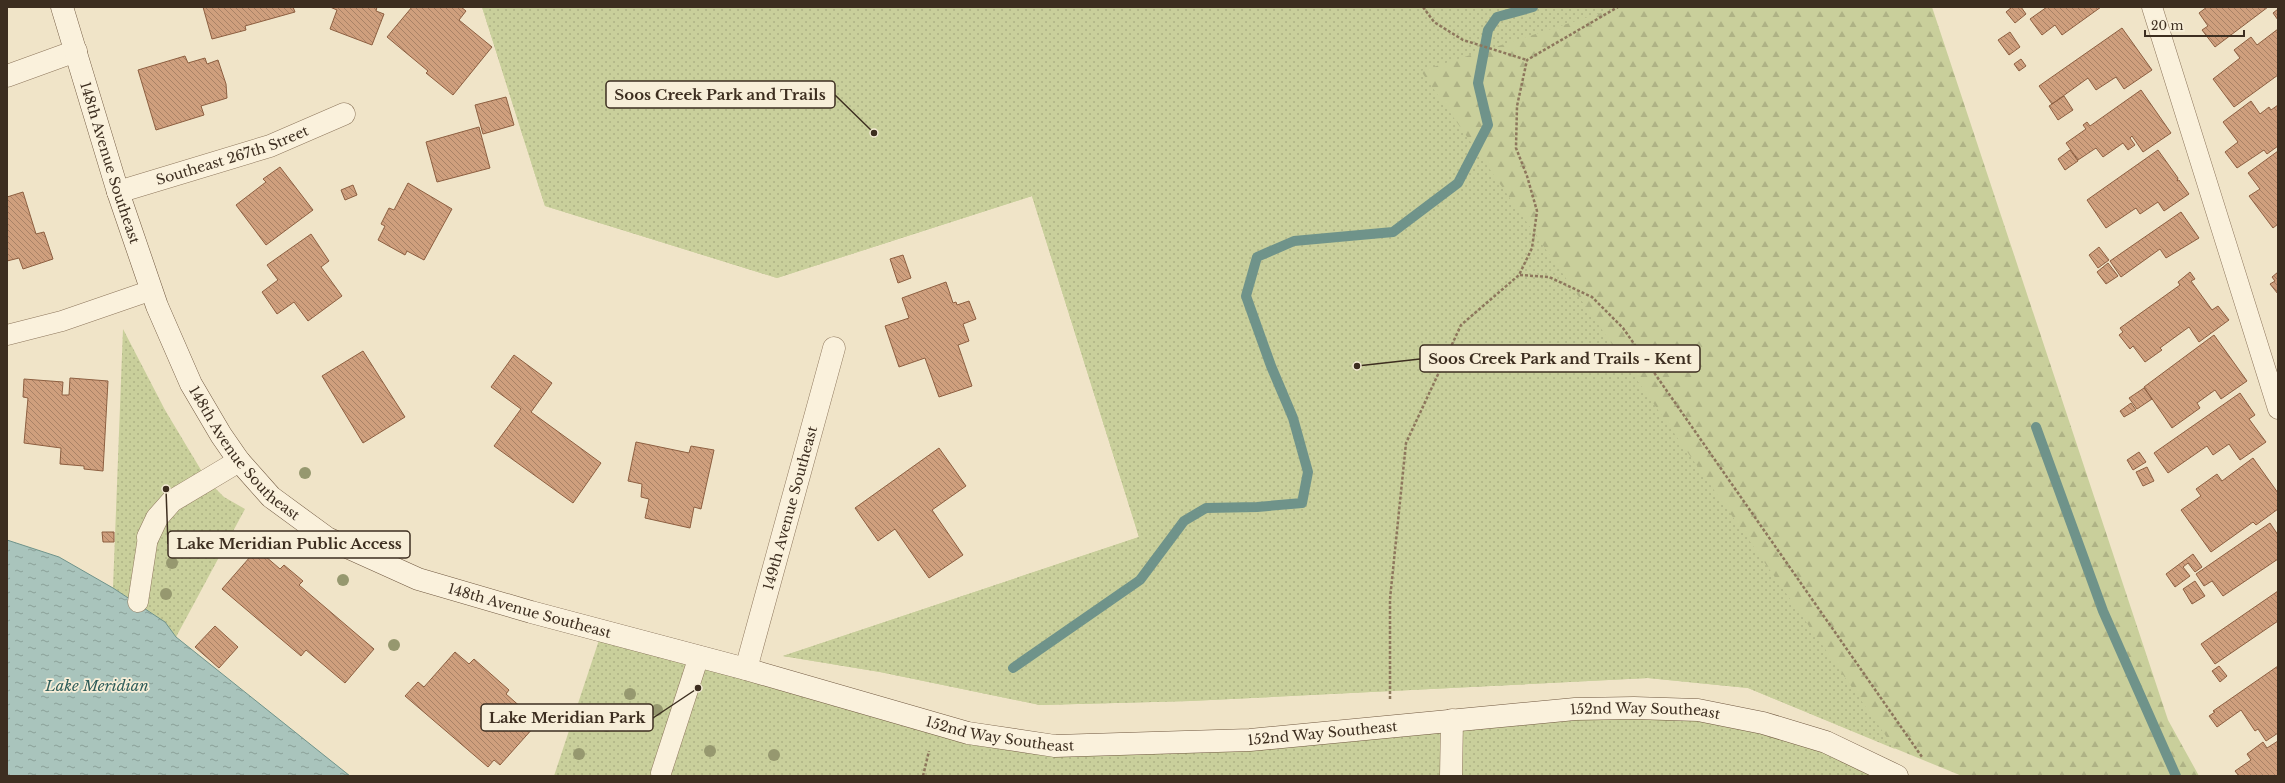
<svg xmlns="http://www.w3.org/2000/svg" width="2285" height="783" font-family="'Libre Baskerville',serif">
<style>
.forest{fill:url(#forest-firs)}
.park{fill:url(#park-dots)}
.water{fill:url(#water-ripples);stroke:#6f938a}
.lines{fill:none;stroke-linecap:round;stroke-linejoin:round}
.stream{stroke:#6f938a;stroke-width:10}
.building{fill:url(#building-back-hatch);stroke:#8d5f41}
.lane-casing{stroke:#8d765c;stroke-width:21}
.street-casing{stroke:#8d765c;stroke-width:23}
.secondary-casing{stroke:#6f573f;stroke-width:23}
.path{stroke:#8d765c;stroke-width:2.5;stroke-dasharray:3 2;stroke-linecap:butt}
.lane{stroke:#faf1dc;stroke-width:20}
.street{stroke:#faf1dc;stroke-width:22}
.secondary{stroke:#faf1dc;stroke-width:22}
.tree{fill:#96986f}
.labels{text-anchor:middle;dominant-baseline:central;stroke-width:3.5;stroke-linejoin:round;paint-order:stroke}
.street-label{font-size:14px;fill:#3d2e20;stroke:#f7eed8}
.water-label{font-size:15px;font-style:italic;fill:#2f5d5a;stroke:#f7eed8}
.leader{fill:none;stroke:#3d2e20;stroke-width:1.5}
.callout-dot{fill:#3d2e20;stroke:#f7eed8;stroke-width:1.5}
.callout{fill:#f7eed8;stroke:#3d2e20;stroke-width:1.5}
.callout-label{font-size:15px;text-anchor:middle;font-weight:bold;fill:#3d2e20}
</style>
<defs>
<pattern id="forest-firs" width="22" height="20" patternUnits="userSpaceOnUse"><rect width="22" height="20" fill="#c9cf9b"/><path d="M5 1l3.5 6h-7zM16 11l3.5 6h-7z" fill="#aeb285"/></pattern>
<pattern id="park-dots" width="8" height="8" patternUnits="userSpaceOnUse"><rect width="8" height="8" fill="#c9cf9b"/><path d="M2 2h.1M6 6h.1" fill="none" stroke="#aeb285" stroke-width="1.8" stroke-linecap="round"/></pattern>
<pattern id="water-ripples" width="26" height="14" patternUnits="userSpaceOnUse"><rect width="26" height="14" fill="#a9c4bc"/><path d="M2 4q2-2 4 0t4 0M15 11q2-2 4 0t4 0" fill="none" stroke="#8ba098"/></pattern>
<pattern id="building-back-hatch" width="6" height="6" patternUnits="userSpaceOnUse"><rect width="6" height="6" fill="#cf9f7d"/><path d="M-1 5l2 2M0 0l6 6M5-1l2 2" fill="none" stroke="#a98266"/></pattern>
</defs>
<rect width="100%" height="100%" fill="#f0e4c8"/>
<path class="forest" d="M482,7H1932L2168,720L2199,776H1962L1748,688L1648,678L1190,701L1040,705L880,672L783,656L1139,537L1032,196L777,278L545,206Z"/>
<path class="park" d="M482,7H1619L1421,71L1895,749L1748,688L1648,678L1190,701L1040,705L880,672L783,656L1139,537L1032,196L777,278L545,206Z
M123,329L165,410L207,480L224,497L245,509L176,637L165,622L113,588Z
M602,631L1055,746L1698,710L1897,776H554Z"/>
<path class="water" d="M7,540L59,557L113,588L165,622L176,637L350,776H7Z"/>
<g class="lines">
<path class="stream" d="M2036,427L2103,611L2176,776
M1013,668L1140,580L1184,521L1206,508L1257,507L1302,503L1308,472L1293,418L1271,366L1246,296L1257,257L1294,241L1393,232L1458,183L1488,125L1478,83L1488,30L1497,17L1533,7"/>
</g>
<path class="building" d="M203,7H293L295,12L245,26L246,30L212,39Z
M330,7H377L376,11L384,14L372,45L330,29L337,10Z
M412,7H461L466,11L459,20L492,47L453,95L426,73L428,71L387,37Z
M2012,7H2021L2026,14L2015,23L2006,12Z
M2047,7H2101L2062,35L2055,25L2042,35L2030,19Z
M2207,7H2268L2215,47L2202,30L2208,26L2199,13Z
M2278,9V20L2273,13Z
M2122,28L2152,70L2124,89L2116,77L2096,90L2088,78L2052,104L2039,86Z
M2278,29V75L2234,107L2213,79L2240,58L2234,50L2251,37L2257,45Z
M2010,32L2020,47L2009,55L1998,40Z
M185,56L188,63L205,58L207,64L218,60L226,84L227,98L201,106L204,115L156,130L138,70Z
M2021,59L2026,66L2019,71L2014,64Z
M2141,90L2171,133L2143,152L2132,136L2130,138L2135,145L2128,150L2123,143L2103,157L2096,148L2078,160L2066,143L2086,129L2083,125L2087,122L2090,126Z
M2064,96L2073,110L2058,120L2049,106Z
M506,97L514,125L483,134L475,105Z
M2251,101L2260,114L2269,107L2271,110L2278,105V146L2267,154L2264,150L2237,168L2225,152L2238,142L2223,122Z
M479,127L490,168L437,182L426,142Z
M2070,150L2078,161L2065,170L2058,159Z
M2158,150L2178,178L2177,181L2179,180L2189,194L2164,211L2158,202L2140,214L2136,208L2106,228L2087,200Z
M2278,151V224L2273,228L2249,196L2260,189L2248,173Z
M280,167L313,210L266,245L236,205L266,182L263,179Z
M408,183L452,209L424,260L407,251L405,255L378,240L385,226L381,224L389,208L394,210Z
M353,185L357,195L345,200L341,190Z
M23,192L36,234L44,232L53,259L23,269L19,258L7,261V197Z
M2181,212L2199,238L2166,258L2160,249L2121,277L2110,261Z
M311,234L329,261L321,267L342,296L308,321L294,302L277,314L262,292L278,280L267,265Z
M2099,247L2109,260L2098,268L2089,255Z
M903,255L911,278L898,283L890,259Z
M2108,263L2118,276L2106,284L2097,272Z
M2190,272L2195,279L2191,281L2212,310L2218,306L2229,320L2199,342L2189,327L2160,348L2162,350L2145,362L2133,346L2130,349L2119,335L2123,332L2120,328L2180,285L2178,282Z
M2278,272V294L2270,284L2275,281L2272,277Z
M946,282L953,303L956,302L957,305L969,301L976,319L963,324L969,341L958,345L972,386L939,397L925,358L899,367L885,326L909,318L902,298Z
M2214,335L2247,381L2221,399L2215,390L2197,403L2200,408L2172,428L2144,387Z
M363,351L405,417L363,443L322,376Z
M514,355L552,383L531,412L601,463L573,503L494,446L521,409L491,387Z
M70,378L108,381L103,471L84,469V466L60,464L61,448L24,443L28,398L23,397L24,379L63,382L62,395H69Z
M2144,388L2152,399L2137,409L2129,398Z
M2240,393L2255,415L2249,419L2266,442L2240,460L2229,444L2213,455L2207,446L2168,473L2154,453Z
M2131,403L2136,410L2124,417L2120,411Z
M636,442L689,453L691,446L714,450L701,509L694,507L690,528L645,518L649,499L641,497L642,484L628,481Z
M939,448L966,486L932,510L963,555L929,578L895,529L878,541L855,508Z
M2139,452L2146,462L2133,470L2127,460Z
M2253,458L2278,493V509L2256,525L2253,522L2211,552L2181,510L2201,496L2196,489L2217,474L2222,481Z
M2147,467L2154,481L2143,486L2136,472Z
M2270,523L2278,535V559L2223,596L2212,581L2204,586L2196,574Z
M102,532H114V542H103Z
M257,549L280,569L284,565L303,581L299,585L374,649L345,683L306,650L301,656L222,589Z
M2193,554L2202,567L2195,572L2188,563L2183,567L2190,576L2175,587L2166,574Z
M2195,581L2205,596L2192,604L2183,589Z
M2278,591V621L2215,664L2201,644Z
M215,626L238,647L219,668L195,647Z
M455,652L469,664L474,659L509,690L506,694L532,717L528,722L534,727L500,765L494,760L488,767L405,696L418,682L424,687Z
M2219,666L2227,676L2220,682L2212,671Z
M2278,666V733L2266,741L2258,729L2255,731L2241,710L2217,727L2209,716L2215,712L2213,711Z
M2278,741V776H2239L2235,771L2251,760L2247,754L2263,742L2267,748Z"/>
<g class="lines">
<defs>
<path id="lane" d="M2152,7L2278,409
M7,335L62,321L152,290
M138,602L148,537
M661,773L699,656"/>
<g id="street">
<path d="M7,76L76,51"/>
<path id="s1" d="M118,192L270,146L344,114"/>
<path d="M148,537L157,518L172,501L239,461"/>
<path id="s2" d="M746,669L834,348"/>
<path d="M1451,776L1452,720"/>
</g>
<g id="secondary">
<path id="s3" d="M62,7L118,192L157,306L191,384L221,435L239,461L271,497L327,538L418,579L531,612L746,669L968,733L1055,746L1250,740L1575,709L1634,708L1698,710L1763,723L1826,742L1897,776"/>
</g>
</defs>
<use href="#lane" class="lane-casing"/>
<use href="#street" class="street-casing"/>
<use href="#secondary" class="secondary-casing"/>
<path class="path" d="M1423,7L1434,22L1463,40L1527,60
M1520,275L1549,277L1592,297L1623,328L1922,757
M1390,699V599L1406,443L1461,325L1519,275L1532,248L1537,211L1527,176L1516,148L1517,106L1527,60L1618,7
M923,776L929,751"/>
<use href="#lane" class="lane"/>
<use href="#street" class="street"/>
<use href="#secondary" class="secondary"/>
</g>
<g class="tree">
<circle cx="305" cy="473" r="6"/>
<circle cx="172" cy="563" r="6"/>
<circle cx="343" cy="580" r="6"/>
<circle cx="166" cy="594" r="6"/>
<circle cx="394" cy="645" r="6"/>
<circle cx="630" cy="694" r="6"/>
<circle cx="657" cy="710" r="6"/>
<circle cx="607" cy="726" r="6"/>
<circle cx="710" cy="751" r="6"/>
<circle cx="579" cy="754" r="6"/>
<circle cx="774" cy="755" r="6"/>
</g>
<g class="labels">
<g class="street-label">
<text stroke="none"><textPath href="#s1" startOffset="120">Southeast 267th Street</textPath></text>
<text stroke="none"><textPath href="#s3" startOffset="163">148th Avenue Southeast</textPath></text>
<text stroke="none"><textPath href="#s3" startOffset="487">148th Avenue Southeast</textPath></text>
<text stroke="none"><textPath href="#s2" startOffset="167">149th Avenue Southeast</textPath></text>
<text stroke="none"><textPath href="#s3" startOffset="823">148th Avenue Southeast</textPath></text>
<text stroke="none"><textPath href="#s3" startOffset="1958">152nd Way Southeast</textPath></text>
<text stroke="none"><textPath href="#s3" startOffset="1310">152nd Way Southeast</textPath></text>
<text stroke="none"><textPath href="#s3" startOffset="1634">152nd Way Southeast</textPath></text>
</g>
<g class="water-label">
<text x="97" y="685">Lake Meridian</text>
</g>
</g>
<path class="leader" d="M874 133L835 95M1357 366L1420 359M166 489L168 544M698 688L653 718"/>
<g class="callout-dot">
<circle cx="874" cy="133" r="4"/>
<circle cx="1357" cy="366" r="4"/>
<circle cx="166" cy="489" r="4"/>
<circle cx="698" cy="688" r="4"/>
</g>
<g class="callout">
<rect x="606" y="81" width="229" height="27" rx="4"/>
<rect x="1420" y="345" width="280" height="27" rx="4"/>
<rect x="168" y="531" width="242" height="27" rx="4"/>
<rect x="481" y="704" width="172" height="27" rx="4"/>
</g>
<g class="callout-label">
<text x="720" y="100">Soos Creek Park and Trails</text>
<text x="1560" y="364">Soos Creek Park and Trails - Kent</text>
<text x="289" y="549">Lake Meridian Public Access</text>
<text x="567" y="723">Lake Meridian Park</text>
</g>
<rect width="2285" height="783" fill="none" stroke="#3d2e20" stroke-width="16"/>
<path d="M2145 30v6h99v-6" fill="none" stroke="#3d2e20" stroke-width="2"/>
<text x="2151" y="30" font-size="12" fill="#3d2e20" stroke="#f7eed8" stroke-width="3" paint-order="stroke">20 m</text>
</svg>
